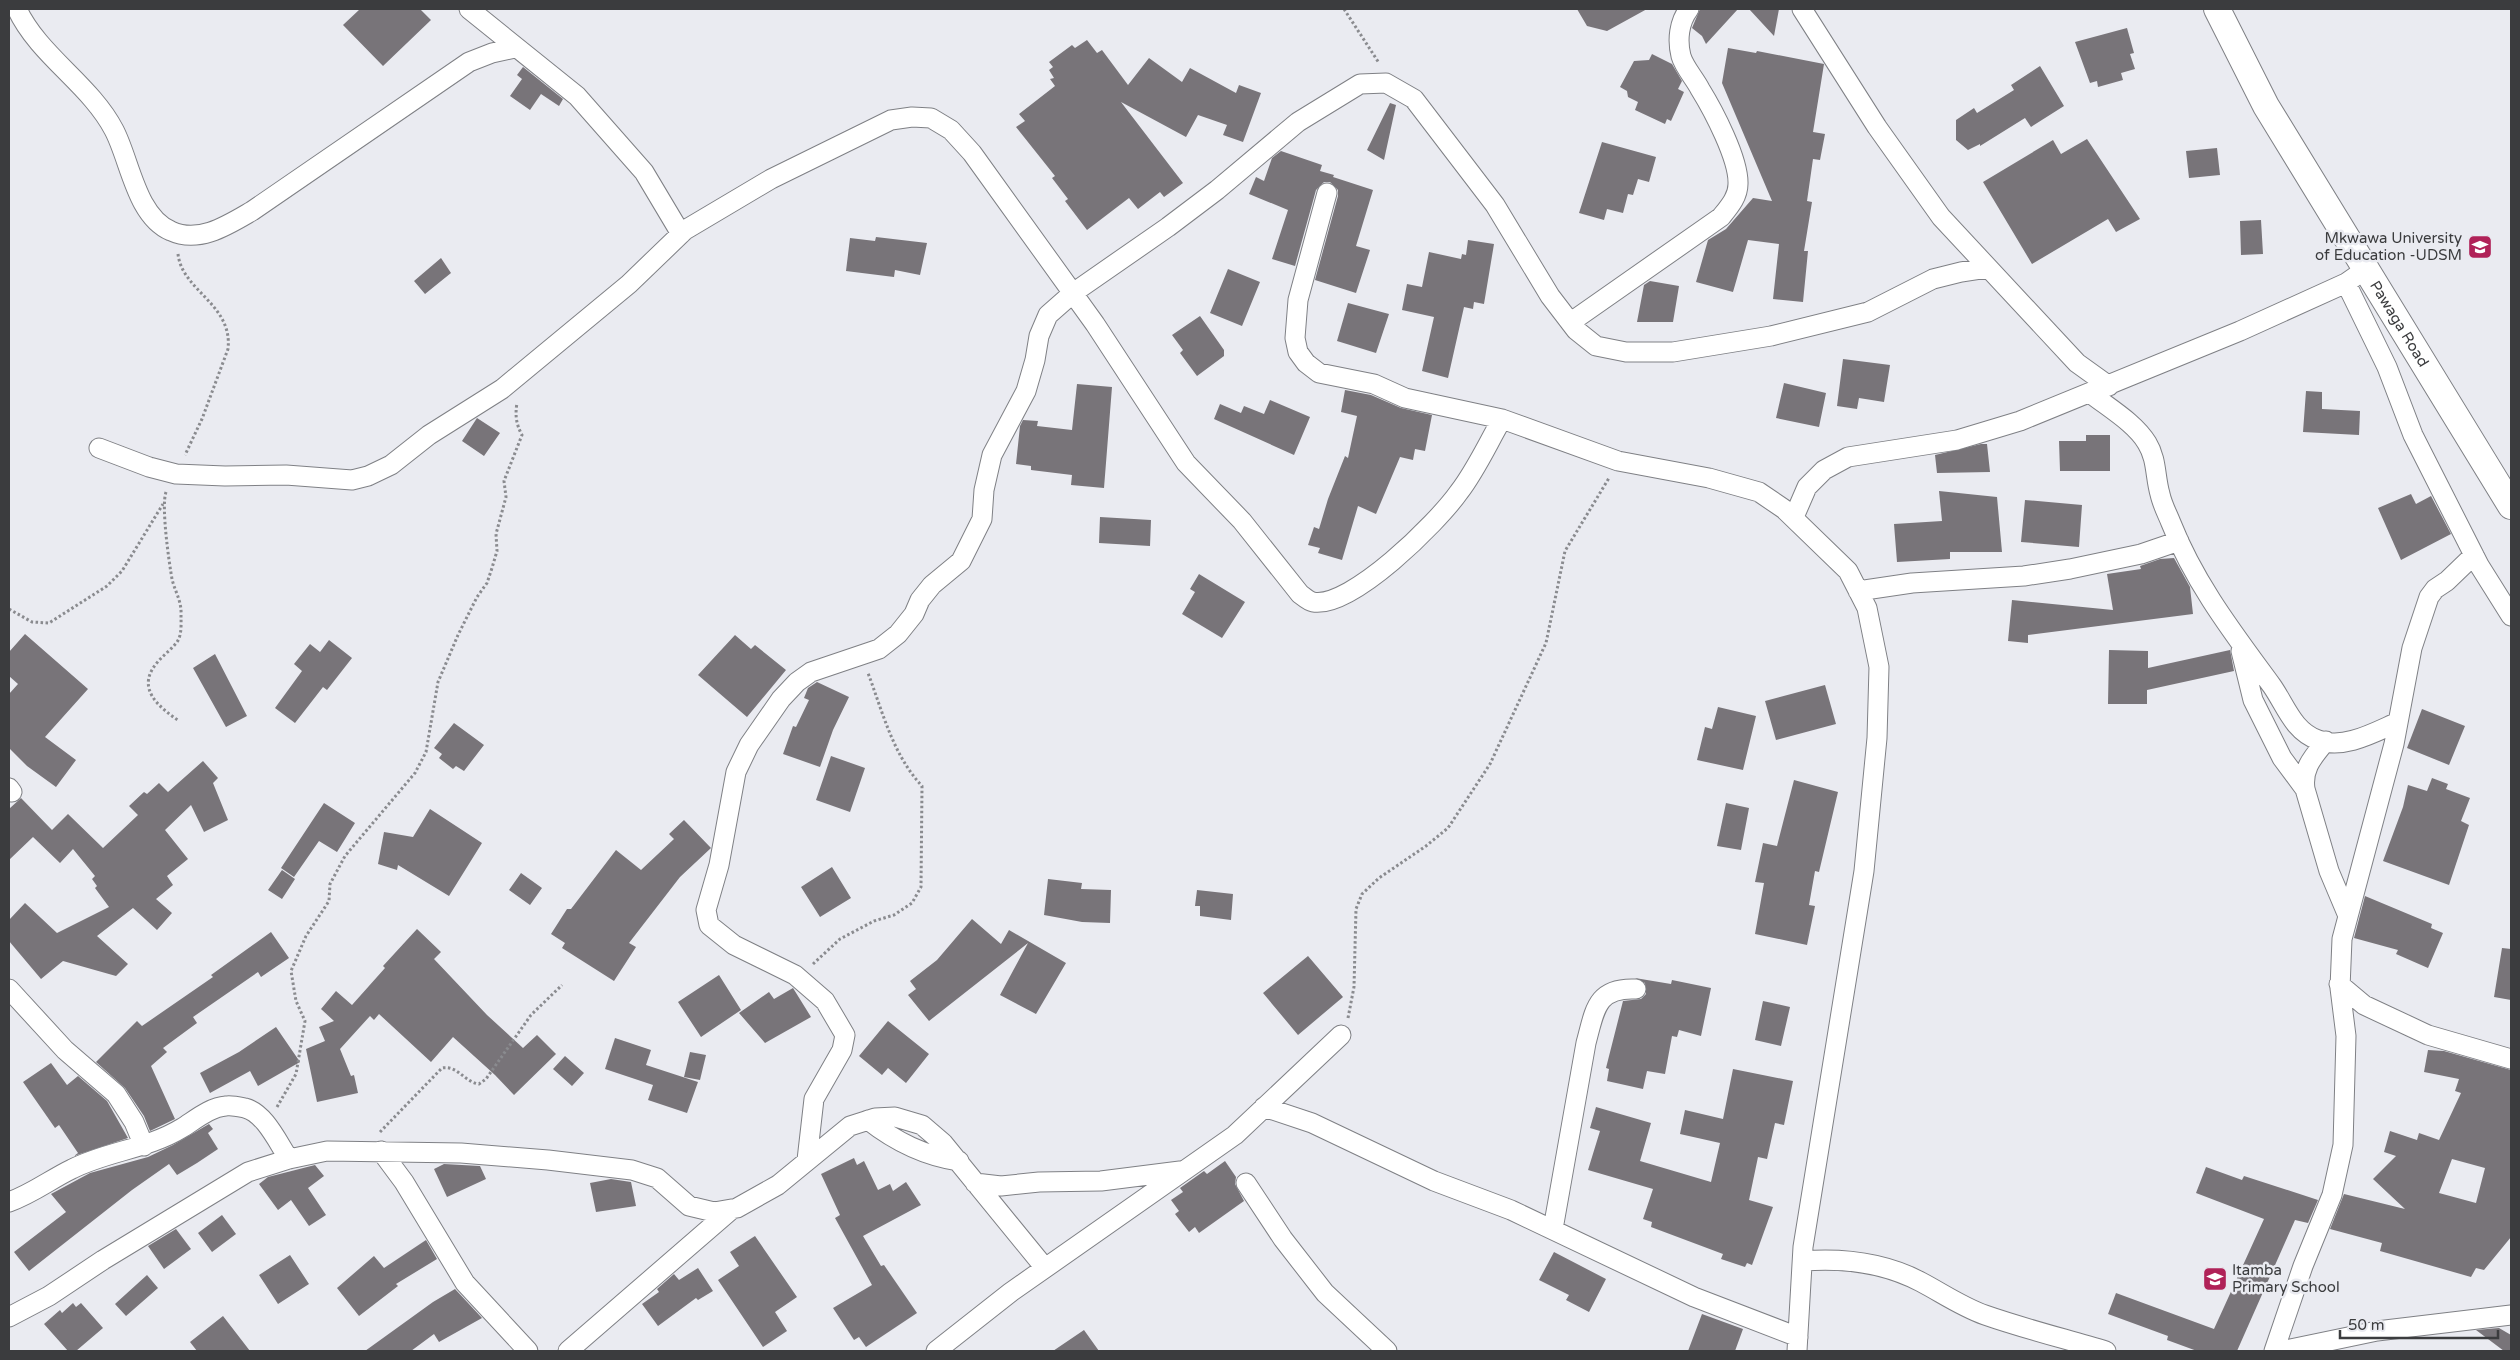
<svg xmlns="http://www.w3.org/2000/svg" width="2520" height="1360" font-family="'Varela Round',sans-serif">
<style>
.building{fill:#787479;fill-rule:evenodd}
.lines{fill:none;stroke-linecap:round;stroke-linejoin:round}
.minor-casing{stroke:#7f8085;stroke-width:21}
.secondary-casing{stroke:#7f8085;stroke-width:28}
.path{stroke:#8a8b8f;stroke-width:3;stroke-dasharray:2.5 2.5;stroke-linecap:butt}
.minor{stroke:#fff;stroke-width:19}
.secondary{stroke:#fff;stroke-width:26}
.labels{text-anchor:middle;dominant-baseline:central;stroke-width:5;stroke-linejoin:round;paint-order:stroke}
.poi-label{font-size:15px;fill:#3b3c3e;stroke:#eaebf1;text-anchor:end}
.street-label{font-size:15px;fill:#3b3c3e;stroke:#eaebf1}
</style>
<rect width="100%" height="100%" fill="#eaebf1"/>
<path class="building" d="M360,9H420L431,20L383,66L343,25Z
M1577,9H1647L1607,31L1587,26Z
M1700,9H1738L1706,44L1702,36L1692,28Z
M1749,9H1779L1774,36Z
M2127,28L2134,53L2130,54L2135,69L2121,73L2123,80L2098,87L2097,81L2090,83L2075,42Z
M1087,40L1097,53L1102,50L1128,85L1149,58L1182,82L1190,68L1236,93L1239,85L1261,93L1243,142L1223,135L1227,125L1198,115L1186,137L1121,102L1183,183L1164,197L1160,192L1138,209L1129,198L1087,230L1065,201L1068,199L1052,178L1055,176L1016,127L1025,121L1019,114L1055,86L1050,79L1054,78L1049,70L1053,67L1049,62L1072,45L1075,48Z
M1728,48L1756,53L1757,51L1824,64L1813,132L1825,134L1820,160L1813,159L1807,201L1812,202L1804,251H1808L1803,302L1773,299L1779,244L1748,240L1733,292L1696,282L1708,240L1726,229L1753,198L1772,201L1722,83Z
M1652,54L1672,64L1682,81L1678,89L1684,92L1671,121L1667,119L1665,124L1635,110L1638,102L1628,97L1627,91L1620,87L1634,61L1649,60Z
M2040,66L2064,106L2031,127L2025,118L1980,146V144L1968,150L1956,140V120L1974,108L1977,113L2014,90L2011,85Z
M523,67L563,99L559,106L541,94L530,110L510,96L522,79L517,75Z
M1390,103L1396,105L1384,160L1367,150Z
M2087,139L2140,219L2116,232L2108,219L2032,264L1983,182L2053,140L2061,154Z
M1602,142L1656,157L1649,182L1638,179L1633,195L1628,194L1623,213L1607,209L1604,220L1579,213Z
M2217,148L2220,175L2189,178L2186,151Z
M1281,151L1322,165L1320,171L1334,175L1333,177L1373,190L1356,246L1370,250L1356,293L1315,280L1338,196V190L1330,182H1324L1316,190L1295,266L1272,259L1288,210L1249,194L1256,177L1264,181L1272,158Z
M2261,220L2263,254L2241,255L2240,221Z
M876,237L927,243L920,275L895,270L894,277L846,271L850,238L875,241Z
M1468,240L1494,244L1484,304L1474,302L1473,309L1464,307L1448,378L1422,371L1434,317L1402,310L1407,284L1422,287L1429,252L1461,259L1462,254L1466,255Z
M441,258L451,273L425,294L414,281Z
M1228,269L1260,282L1242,326L1210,313Z
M1650,281L1679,286L1673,322H1637L1644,285Z
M1348,303L1389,314L1376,353L1337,341Z
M1200,316L1224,350V356L1197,376L1180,353L1183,350L1172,335Z
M1843,359L1890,365L1884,402L1859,398L1857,409L1837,406Z
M1784,383L1826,393L1819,427L1776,418Z
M1077,384L1112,387L1104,488L1071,485L1072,475L1031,470V466L1016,464L1020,426L1023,420L1038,421L1037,426L1072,430Z
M1345,390L1371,395L1401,408L1432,415L1425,451L1415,449L1413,460L1400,457L1376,514L1358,506L1342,560L1318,553L1320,548L1308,545L1314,527L1319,529L1328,499L1345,456L1348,458L1357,416L1341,412Z
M2306,391L2322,392V409L2360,411L2359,435L2303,432Z
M1270,400L1310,417L1294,455L1214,419L1220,404L1241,413L1244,406L1264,414Z
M477,418L500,433L484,456L462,441Z
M2086,435H2110V471H2060L2059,441H2086Z
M1981,444H1987L1990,472L1937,473L1935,455Z
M1939,491L1997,497L2002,552H1950V559L1897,562L1894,524L1942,521Z
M2411,494L2416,504L2431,496L2451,534L2401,560L2378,508Z
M2025,500L2082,505L2079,547L2021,542Z
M1100,517L1151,520L1150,546L1099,543Z
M2174,558L2190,587L2193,614L2028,635V643L2008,641L2012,600L2113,610L2107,574L2141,569L2140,566L2160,559Z
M1199,574L1245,602L1222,638L1182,614L1195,592L1190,589Z
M25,634L88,689L45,737L76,760L56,787L27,766L9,748V694L18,684L9,676V652Z
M735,635L751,649L755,645L786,670L747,717L698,675Z
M329,640L352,658L327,690L323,687L295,723L275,708L302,671L294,664L310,644L320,652Z
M2109,650L2148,651V668L2230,650L2234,671L2147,690V704H2108Z
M215,654L247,716L226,727L193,668Z
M817,682L849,697L833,730L820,767L783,754L793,726L796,727L809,700L804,698L808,688Z
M1825,685L1836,724L1776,740L1765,701Z
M1718,707L1756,716L1743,770L1697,760L1705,727L1712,729Z
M2422,709L2465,726L2449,765L2407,748Z
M454,723L484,745L464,771L456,766L453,769L439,758L442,754L434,748Z
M831,756L865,768L850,812L816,800Z
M203,761L218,778L213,783L228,820L204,832L191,805L165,830L188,859L167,876L173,885L156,899L172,913L157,930L133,908L97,936L128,964L116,976L63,961L41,979L9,941V920L25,903L57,933L109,907L95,888L97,886L92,879L95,876L73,849L60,863L33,837L9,860V809L21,798L52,830L68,814L103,848L138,815L129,806L144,792L147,794L159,783L168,792Z
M2432,778L2448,784L2446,789L2470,798L2461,821L2469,825L2449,885L2383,861L2403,807L2408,785L2427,791Z
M1794,780L1838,792L1819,872L1815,871L1809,905L1815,906L1807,945L1755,934L1764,883L1755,882L1763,843L1777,846Z
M324,803L355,823L337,852L319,841L294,877L281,868Z
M1726,803L1749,808L1741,850L1717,846Z
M430,809L482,843L449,896L398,865L397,870L378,864L384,832L413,837Z
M684,820L711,848L680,877L629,943L636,947L614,981L562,948L565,943L551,934L567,909H571L616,850L641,870L674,839L669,834Z
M832,867L851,898L820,917L801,887Z
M282,870L295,879L282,899L268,890Z
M521,873L542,888L530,905L509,890Z
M1048,879L1082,883L1081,889L1111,890L1110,923L1082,922L1044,915Z
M1197,890L1233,894L1231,920L1200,916V906H1195Z
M2365,896L2432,924L2431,928L2443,933L2428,968L2396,954L2398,950L2354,938Z
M972,919L1001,944L1009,930L1066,963L1036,1014L1000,995L1028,943L929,1021L908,995L916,989L910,981L937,960Z
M417,929L441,952L434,959L487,1015L523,1048L537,1035L556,1054L514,1095L495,1075L453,1037L431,1062L379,1014L374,1020L370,1016L340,1049L351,1076L354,1075L358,1093L317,1102L306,1049L325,1041L319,1027L334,1021L321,1009L336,991L352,1005L385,968L383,966Z
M271,932L289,958L261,977L258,972L193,1017L197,1023L163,1048L167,1052L151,1066L175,1119L150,1131L144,1116L125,1088L96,1062L137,1021L142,1026L213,977L211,975Z
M2502,948L2511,949V1000L2494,997Z
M1308,956L1343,997L1298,1035L1263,993Z
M719,975L741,1010L701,1037L678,1002Z
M1635,978L1671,984L1672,980L1711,988L1701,1036L1679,1030L1677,1037L1672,1036L1665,1074L1647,1071L1643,1089L1607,1081L1609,1069L1606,1068L1623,1001L1641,999L1646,994L1645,983Z
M793,988L811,1017L765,1043L739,1013L769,992L774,999Z
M1763,1001L1790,1007L1781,1046L1755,1040Z
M888,1021L929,1054L906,1083L888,1068L882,1075L859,1056Z
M276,1027L300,1062L258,1086L250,1071L210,1093L200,1073L239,1052Z
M615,1038L651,1050L646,1065L698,1082L687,1113L648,1100L653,1085L605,1069Z
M2428,1050L2444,1051L2511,1070V1237L2484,1270L2476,1268L2471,1277L2380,1251L2382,1243L2330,1229L2344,1194L2405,1209L2373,1179L2396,1156L2384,1152L2390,1131L2417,1140L2419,1133L2439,1140L2461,1093L2455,1091L2459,1079L2424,1072ZM2452,1159L2485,1168L2476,1203L2439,1193Z
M690,1052L706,1055L700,1080L684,1077Z
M565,1056L584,1073L572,1086L553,1069Z
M51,1063L67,1085L78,1076L107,1101L128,1138L74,1156L78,1153L59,1125L55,1128L23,1082Z
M1733,1069L1793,1081L1784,1125L1775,1123L1767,1159L1758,1157L1749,1200L1773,1207L1752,1265L1747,1263L1745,1267L1721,1259L1723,1254L1651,1227L1652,1222L1643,1219L1653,1189L1588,1170L1600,1131L1590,1128L1596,1107L1651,1123L1640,1161L1711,1182L1720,1143L1680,1134L1685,1110L1723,1119Z
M209,1124L213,1129L208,1133L218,1149L197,1163L177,1175L169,1164L132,1190L29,1271L14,1252L66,1212L51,1194L90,1173L148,1157L173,1145Z
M854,1158L857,1165L864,1161L878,1190L890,1184L893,1191L906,1182L921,1205L863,1236L881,1266L884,1265L917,1313L866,1347L859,1337L854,1340L833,1308L872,1285L835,1218L840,1215L821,1174Z
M1225,1161L1236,1177L1235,1184L1244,1201L1199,1233L1195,1227L1189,1232L1175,1214L1179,1211L1171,1200L1183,1192L1180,1188L1204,1171L1207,1174Z
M444,1164L480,1166L486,1179L447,1197L434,1169Z
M315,1165L324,1176L308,1188L326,1215L309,1226L291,1200L278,1210L259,1184L268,1177Z
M2206,1167L2242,1180L2244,1176L2318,1200L2308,1223L2295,1220L2237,1351H2197L2167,1340L2168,1336L2108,1314L2116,1293L2214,1329L2264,1219L2196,1193Z
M611,1179L631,1182L636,1206L596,1212L590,1183Z
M222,1215L236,1234L212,1252L198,1233Z
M176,1229L191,1249L164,1269L148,1246Z
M755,1236L797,1297L775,1312L787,1331L763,1347L718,1280L739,1266L730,1252Z
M426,1240L437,1259L396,1284L398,1286L359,1316L337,1288L374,1256L384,1268Z
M1554,1252L1606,1279L1589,1312L1566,1300L1569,1295L1539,1280Z
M290,1255L309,1284L278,1304L259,1275Z
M698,1268L713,1291L698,1300L696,1298L658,1326L642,1304L659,1292L657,1289L674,1274L679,1280Z
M147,1275L158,1288L126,1316L115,1304Z
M455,1289L482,1318L439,1342L434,1334L411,1351H365L433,1302Z
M73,1303L76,1307L81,1303L103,1328L76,1351H68L44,1324L60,1310L62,1313Z
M1702,1314L1743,1329L1735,1351H1688Z
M223,1316L250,1351H197L190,1342Z
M2499,1328L2511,1335V1351H2504L2476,1330Z
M1084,1330L1099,1351H1053Z"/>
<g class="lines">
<defs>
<path id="minor" d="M17,9C39,56 90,84 114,130C130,160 136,216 171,231C199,244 228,225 252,211L469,62L492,53L515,48
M469,9L577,96L644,172L681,234
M1802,9L1877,127L1941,217L2077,363L2109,386
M1327,193L1298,300L1295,338L1298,352L1306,363L1319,373L1374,384L1405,398L1502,419L1618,461L1709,478L1759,492L1784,509L1848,571L1867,608L1879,667L1877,738L1864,871L1803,1247L1797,1351
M2346,283L2387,367L2413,435L2479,565L2511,616
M1571,322L1721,217C1729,207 1738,197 1738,184C1739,159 1713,110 1700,89C1695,79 1684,67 1681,56C1677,40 1679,22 1689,9
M2090,393C2109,408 2135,423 2147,443C2157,459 2155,477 2160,494C2162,504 2167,513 2171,523C2195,584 2234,634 2272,686C2286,706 2293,731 2318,740C2344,750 2375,732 2398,722
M99,448L149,467L176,474L225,476L286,475L352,480L368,476L391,465L429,435L502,389L629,284L685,230L771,179L891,120L912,117L931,118L951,130L972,153L1095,324L1186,463L1242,521L1300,594C1303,596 1308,601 1313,602C1351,609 1438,522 1459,492C1476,470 1488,443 1502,419
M1794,517L1807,487L1824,470L1848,457L1957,440L2020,421L2240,331L2346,283L2366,269
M1858,591L1912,583L2024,576L2070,569L2141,554L2179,541
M2241,651L2253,700L2282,758L2305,789
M2326,741C2313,757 2302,768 2305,789L2329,871L2348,916
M9,788L12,792
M2339,984L2364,1005L2428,1035L2511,1059
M9,989L65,1050L116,1094L134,1122L144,1146
M1264,1107L1312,1123L1434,1181L1511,1210L1694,1297L1798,1337
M868,1120C896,1142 924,1156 959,1161
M381,1151L404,1182L465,1283L528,1351
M807,1160L814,1099L842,1050L845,1035L825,1001L795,975L734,945L709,925L706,910L719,865L736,772L749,745L781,699L797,682L811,672L879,649L898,634L914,614L920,600L932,585L961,561L982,519L984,490L992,455L1026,391L1035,360L1039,336L1048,315L1073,293L1168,227L1217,190L1298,122L1360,84L1386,83L1414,99L1495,205L1550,296L1576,330L1596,346L1626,352H1673L1771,336L1868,312L1933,279L1961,272L1987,268
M975,1183L1001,1186L1039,1182L1101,1181L1180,1171
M1246,1183L1283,1239L1325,1293L1387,1351
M9,1202C32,1194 51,1179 72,1169C107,1151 148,1149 182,1128C195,1120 210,1107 226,1106C231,1105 240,1107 245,1108C265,1113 278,1143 289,1159
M1553,1229L1586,1043C1595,1010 1596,987 1636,989
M1803,1261C1842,1258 1885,1263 1921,1282C1942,1293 1962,1307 1985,1315C2025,1329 2066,1339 2106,1351
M9,1317L49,1296L103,1260L248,1172L289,1159L327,1151L461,1153L548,1160L632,1170L657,1178L689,1206L714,1212L737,1208L778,1185L850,1126L875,1118L895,1117L922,1125L943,1143L1045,1268
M568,1351L732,1209
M936,1351L1011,1292L1235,1135L1341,1035
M2274,1351L2303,1266L2332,1195L2343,1145L2346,1036L2340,988L2342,939L2394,744L2412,648L2429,597L2435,589L2447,581L2474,555
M2281,1351L2377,1331L2511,1315"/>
<g id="secondary">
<path id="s1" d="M2217,9L2266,106L2511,506"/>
</g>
</defs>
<use href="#minor" class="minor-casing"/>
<use href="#secondary" class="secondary-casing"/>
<path class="path" d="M1344,9L1379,63
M178,254C182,291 233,304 228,349L202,419L185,455
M166,492C161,506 169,562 172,579C175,592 182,601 181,616C181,624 182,635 177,642C171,650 162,656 156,664C136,689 159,707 179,721
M9,609L32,622L49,623L107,586L122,571L163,504
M813,964L840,939L874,921L894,915L912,903L921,887L922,786C893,755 883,713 868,673
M1348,1018L1354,987L1356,909L1362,894L1379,878L1426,846L1448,828L1490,764L1546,643L1565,551L1609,478
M277,1107L296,1074L305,1021L296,1001L291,971L306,936L329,901L330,884L345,856L415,773L426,752L438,682L458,635L477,597L487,583L492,568L497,551L496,534L506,497L504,481L522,435C516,424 515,415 517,403
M380,1132L442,1068C458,1065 464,1082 479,1084L486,1079L531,1015L562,985"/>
<use href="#minor" class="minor"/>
<use href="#secondary" class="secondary"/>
</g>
<defs>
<symbol id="university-square" viewBox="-11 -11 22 22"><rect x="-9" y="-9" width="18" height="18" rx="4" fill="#b02258" stroke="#eaebf1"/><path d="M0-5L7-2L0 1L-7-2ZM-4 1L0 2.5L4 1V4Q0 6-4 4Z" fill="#fff"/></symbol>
<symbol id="school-square" viewBox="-11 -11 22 22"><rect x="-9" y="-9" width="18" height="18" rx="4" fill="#b02258" stroke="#eaebf1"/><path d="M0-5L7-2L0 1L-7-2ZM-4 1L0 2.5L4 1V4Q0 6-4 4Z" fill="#fff"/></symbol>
</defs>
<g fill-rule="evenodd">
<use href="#university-square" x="2466" y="233" width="28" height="28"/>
<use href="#school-square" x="2201" y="1265" width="28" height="28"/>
</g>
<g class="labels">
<g class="poi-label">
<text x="2462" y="238">Mkwawa University<tspan x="2462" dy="17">of Education -UDSM</tspan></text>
<text x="2232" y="1270" text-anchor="start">Itamba<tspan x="2232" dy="17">Primary School</tspan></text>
</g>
<g class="street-label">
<text stroke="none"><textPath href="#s1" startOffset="364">Pawaga Road</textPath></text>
</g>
</g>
<rect width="2520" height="1360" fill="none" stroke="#3b3c3e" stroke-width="20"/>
<path d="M2340 1330v8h158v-8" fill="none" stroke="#3b3c3e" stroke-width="2.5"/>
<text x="2348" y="1330" font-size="15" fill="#3b3c3e" stroke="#eaebf1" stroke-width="4" paint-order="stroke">50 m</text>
</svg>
